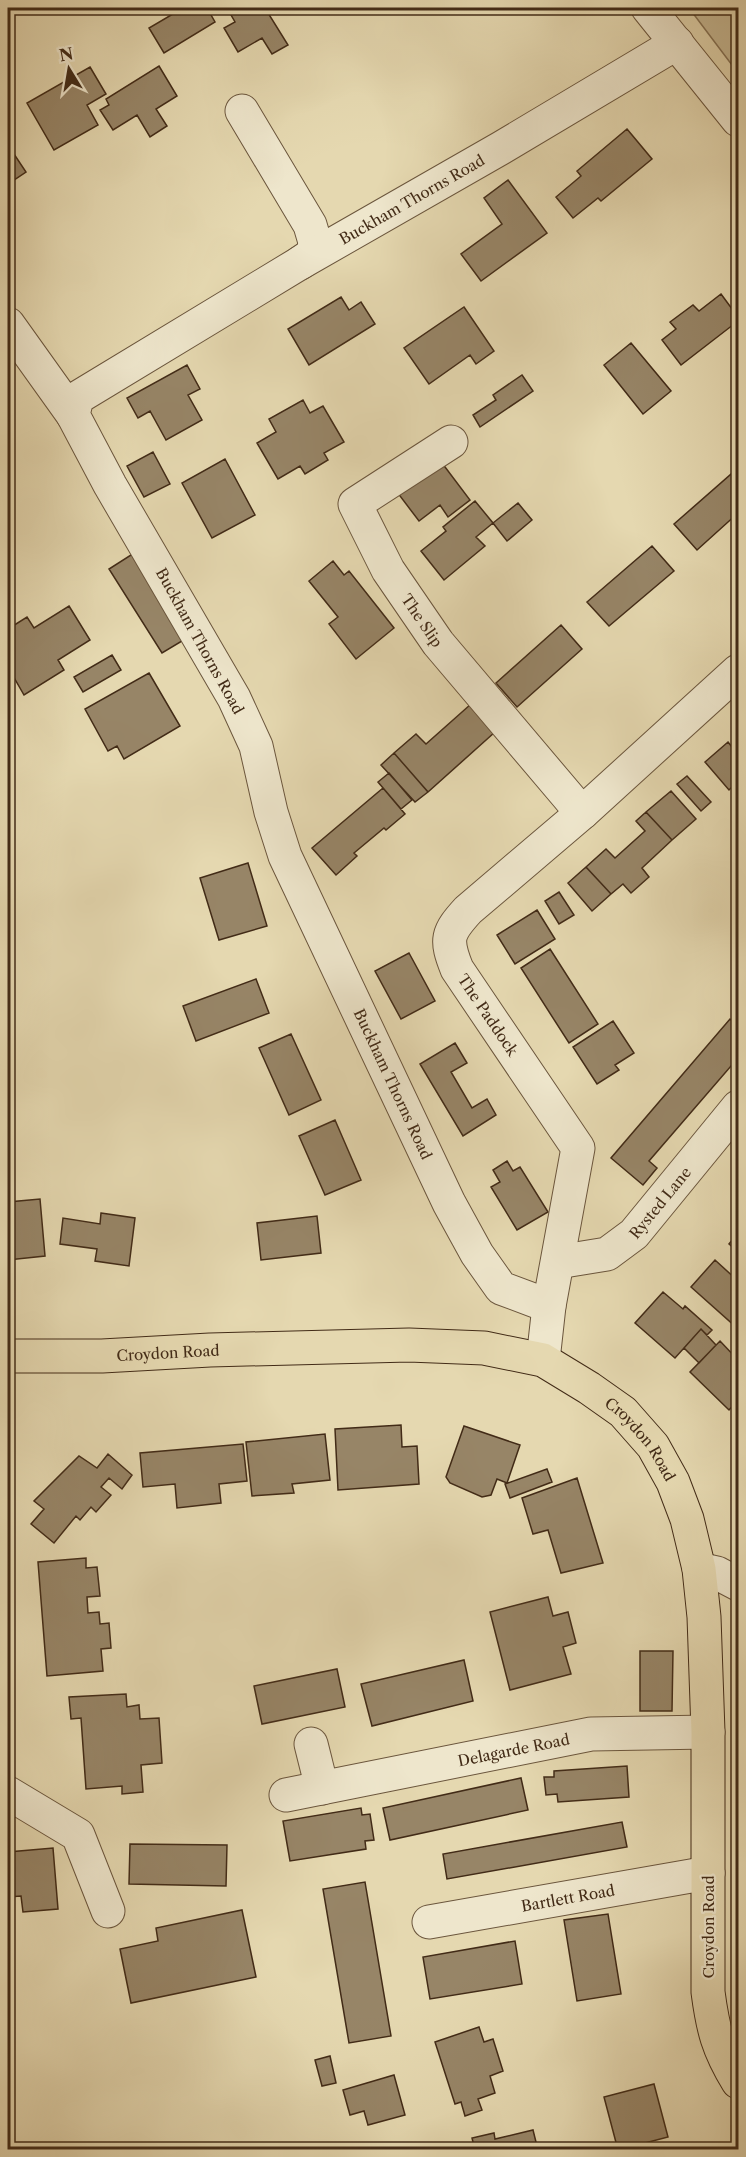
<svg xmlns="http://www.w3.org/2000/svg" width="746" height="2157" font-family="'Libre Caslon Text',serif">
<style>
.green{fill:#c9bb96;stroke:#867356;stroke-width:1.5}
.building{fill:#978567;stroke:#422b17;stroke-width:1.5}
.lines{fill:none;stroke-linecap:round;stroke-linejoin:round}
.minor-casing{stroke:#6b563d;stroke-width:35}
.major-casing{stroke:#422b17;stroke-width:35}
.minor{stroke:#eee6cc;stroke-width:33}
.major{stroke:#e5d8b0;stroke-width:33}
.labels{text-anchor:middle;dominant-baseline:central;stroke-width:4.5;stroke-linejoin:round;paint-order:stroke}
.street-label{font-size:15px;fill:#422b17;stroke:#eee6cc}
</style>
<rect width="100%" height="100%" fill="#e5d8b0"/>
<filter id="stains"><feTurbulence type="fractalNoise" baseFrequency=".00333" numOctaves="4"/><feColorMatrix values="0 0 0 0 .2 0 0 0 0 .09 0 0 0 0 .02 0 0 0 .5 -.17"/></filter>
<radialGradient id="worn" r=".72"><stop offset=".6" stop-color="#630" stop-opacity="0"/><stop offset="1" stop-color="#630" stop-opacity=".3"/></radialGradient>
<path class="green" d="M689,8H738V73Z"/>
<path class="building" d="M183,8H207L215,22L164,53L149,28Z
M227,8H265L288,45L272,54L262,38L238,52L224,28L235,22Z
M159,66L177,96L156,109L167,126L150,137L137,115L113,130L100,110L109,105L106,99Z
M90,67L106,94L87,105L98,125L54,150L27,103Z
M627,129L652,159L601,201L598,198L573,218L556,197L581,176L577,171Z
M8,145L26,172L8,184Z
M508,180L547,233L481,281L461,254L502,224L484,198Z
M721,294L738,317V321L681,365L662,340L676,329L670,322L693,305L699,311Z
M341,297L349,310L361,302L375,324L309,365L288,329Z
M464,307L494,351L476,364L470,355L429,384L404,348Z
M631,343L671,391L643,414L604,365Z
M187,365L200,389L188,395L202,420L166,440L150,411L138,418L127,398Z
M522,375L533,391L480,427L473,415L496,400L493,395Z
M303,400L310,413L323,406L344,442L324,453L328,460L305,474L300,466L278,479L257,443L276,432L269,419Z
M153,452L170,484L144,497L127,466Z
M225,459L255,515L212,538L182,483Z
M439,459L470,500L448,517L440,505L419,521L397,492Z
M738,468V513L697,550L674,524Z
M475,501L493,523L476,537L485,546L444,580L421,551L446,531L443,527Z
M518,503L532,520L507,541L493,523Z
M652,546L674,571L609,626L587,602Z
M134,553L187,638L162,653L109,569Z
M333,561L344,575L349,571L394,628L356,659L329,624L338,617L309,581Z
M69,606L90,640L58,660L64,670L24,695L8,667V629L27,617L34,628Z
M561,625L582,649L517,707L496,683Z
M112,655L121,670L83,692L74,677Z
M149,673L180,726L124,759L117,746L108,751L85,709Z
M471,704L495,732L428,792L394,753L416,734L426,744Z
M728,742L735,751L738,747V781L729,790L705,762Z
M394,753L428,792L415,802L381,765Z
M389,773L412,800L401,809L378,782Z
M687,776L711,802L701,811L677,784Z
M383,788L405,814L386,830L384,828L354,853L357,856L336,875L312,848Z
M671,791L696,819L672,840L646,812Z
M646,812L672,840L642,868L649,877L631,893L623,884L611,894L586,867L606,849L615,858L645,831L636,821Z
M248,863L267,926L219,940L200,878Z
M586,867L611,894L592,911L568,883Z
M559,892L574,915L559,924L545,901Z
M537,910L555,939L515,964L497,935Z
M550,949L598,1024L569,1043L521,968Z
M409,953L435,1001L401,1019L375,971Z
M256,979L269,1013L196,1041L183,1006Z
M730,1019L738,1026V1060L737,1059L649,1161L657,1168L643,1185L611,1158Z
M613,1021L634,1053L615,1065L619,1070L597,1084L573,1047Z
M291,1034L321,1100L289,1115L259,1048Z
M455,1043L467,1063L451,1072L472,1108L487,1099L496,1115L463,1136L420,1064Z
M335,1120L361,1180L325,1195L299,1136Z
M507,1161L513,1171L520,1167L548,1212L517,1230L491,1187L500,1182L493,1170Z
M40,1199L45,1256L8,1260V1202Z
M101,1213L135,1218L129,1266L95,1261L97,1249L60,1244L63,1218L100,1224Z
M317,1216L321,1253L261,1260L257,1223Z
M738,1233V1252L729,1244Z
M715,1260L738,1281V1324L736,1327L691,1287Z
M663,1292L683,1309L685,1306L712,1330L707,1335L701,1329L675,1358L635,1323Z
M701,1329L716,1345L699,1363L684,1348Z
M720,1341L738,1360V1400L729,1410L690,1372Z
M401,1425L402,1447L417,1446L419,1484L338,1490L335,1429Z
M464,1426L520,1445L507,1483L497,1479L491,1495L482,1497L450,1483L446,1477Z
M325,1434L330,1480L292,1484L294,1493L252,1496L246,1442Z
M243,1444L247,1481L219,1484L221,1503L177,1508L175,1484L143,1487L140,1453Z
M108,1454L132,1475L122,1489L109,1478L101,1487L111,1495L96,1512L91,1507L80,1520L76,1516L54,1543L31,1524L44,1509L34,1501L79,1456L97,1468Z
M547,1469L552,1482L510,1498L505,1484Z
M577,1478L603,1563L561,1573L548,1530L533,1534L522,1498Z
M86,1558V1568L97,1567L100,1596L87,1597L88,1613L99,1612L100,1624L109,1623L111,1648L101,1649L103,1671L47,1676L38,1562Z
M548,1597L553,1616L568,1612L576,1643L563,1647L571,1674L510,1690L490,1612Z
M640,1651H673L672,1711H640Z
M464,1660L473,1701L372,1726L361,1684Z
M337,1669L345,1707L262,1724L254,1686Z
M126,1694L127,1707L139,1705L140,1719L159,1718L162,1763L141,1765L143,1792L122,1794V1786L86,1789L81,1718L71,1719L69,1697Z
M627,1766L629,1797L558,1802L557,1794L546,1795L544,1777H554V1771Z
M521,1778L528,1810L390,1840L383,1808Z
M361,1808L362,1815L370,1814L374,1840L365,1841L366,1849L290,1861L283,1821Z
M622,1822L627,1847L447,1879L443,1854Z
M130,1844L227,1845L226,1886L129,1884Z
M53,1848L58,1909L23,1912L21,1896L8,1897V1852Z
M365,1882L391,2036L349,2043L323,1889Z
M242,1910L256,1977L131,2003L120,1949L158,1941L156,1928Z
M608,1914L621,1994L577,2001L564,1920Z
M515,1941L522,1984L430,1999L423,1957Z
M479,2027L484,2042L493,2039L503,2071L490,2076L495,2093L478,2099L482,2110L465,2116L461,2102L455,2104L435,2042Z
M330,2056L336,2083L322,2086L315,2060Z
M394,2075L405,2115L368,2125L364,2111L350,2115L343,2090Z
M654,2084L668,2137L618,2150L604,2097Z
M533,2130L538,2150H475L472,2138L494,2133L495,2139Z"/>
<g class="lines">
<defs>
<g id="minor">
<path d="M648,8L738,120"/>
<path d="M242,111L310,225L315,242L313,254L300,263"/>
<path d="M8,324L73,415"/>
<path id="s1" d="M451,442L355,504L388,570L438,643L582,813"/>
<path id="s2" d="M559,1258L570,1260L607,1254L634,1234L738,1107"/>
<path id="s3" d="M549,1306L501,1288L477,1254L449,1203L285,856L271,812L256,746L234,698L110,485L73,415L77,398L300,263L501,148L677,43"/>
<path d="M543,1360L549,1306L578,1148L457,969C445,939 447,933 468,910L582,813L738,671"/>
<path d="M699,1569L717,1573L738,1584"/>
<path d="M311,1744L322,1788"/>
<path d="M8,1793L78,1835L108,1911"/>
<path id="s4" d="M286,1795L591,1734L708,1732"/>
<path id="s5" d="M429,1922L708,1873"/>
</g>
<g id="major">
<path id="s6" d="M8,1356H102L210,1350L409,1345L484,1348L543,1360L589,1388L623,1412L653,1446L673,1482L687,1519L699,1569L704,1617L708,1732V1992C713,2030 718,2049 738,2082"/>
</g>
</defs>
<use href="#minor" class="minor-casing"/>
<use href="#major" class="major-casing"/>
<use href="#minor" class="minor"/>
<use href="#major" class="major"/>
</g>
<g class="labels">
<g class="street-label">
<text stroke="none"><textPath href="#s3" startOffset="1434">Buckham Thorns Road</textPath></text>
<text stroke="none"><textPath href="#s1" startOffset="249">The Slip</textPath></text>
<text transform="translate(200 641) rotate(61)">Buckham Thorns Road</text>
<text transform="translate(488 1015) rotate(56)">The Paddock</text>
<text transform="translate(393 1084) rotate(65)">Buckham Thorns Road</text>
<text stroke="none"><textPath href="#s2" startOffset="123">Rysted Lane</textPath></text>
<text stroke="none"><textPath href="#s6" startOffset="160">Croydon Road</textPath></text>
<text stroke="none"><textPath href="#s6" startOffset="664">Croydon Road</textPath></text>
<text stroke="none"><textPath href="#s4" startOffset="232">Delagarde Road</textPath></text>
<text stroke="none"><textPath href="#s5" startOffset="141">Bartlett Road</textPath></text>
<text transform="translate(708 1927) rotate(-90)">Croydon Road</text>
</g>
</g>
<rect width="746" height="2157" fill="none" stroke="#e5d8b0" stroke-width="30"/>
<rect x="9" y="9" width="728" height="2139" fill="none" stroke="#422b17" stroke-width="3"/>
<rect x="15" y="15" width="716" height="2127" fill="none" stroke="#422b17" stroke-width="1.5"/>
<g transform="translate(69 69) rotate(349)" stroke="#eee6cc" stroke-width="4.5" paint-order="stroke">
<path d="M0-4.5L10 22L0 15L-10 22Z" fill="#422b17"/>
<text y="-9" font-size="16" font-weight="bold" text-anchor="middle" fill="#422b17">N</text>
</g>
<rect width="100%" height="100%" filter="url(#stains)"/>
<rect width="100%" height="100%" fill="url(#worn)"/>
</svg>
